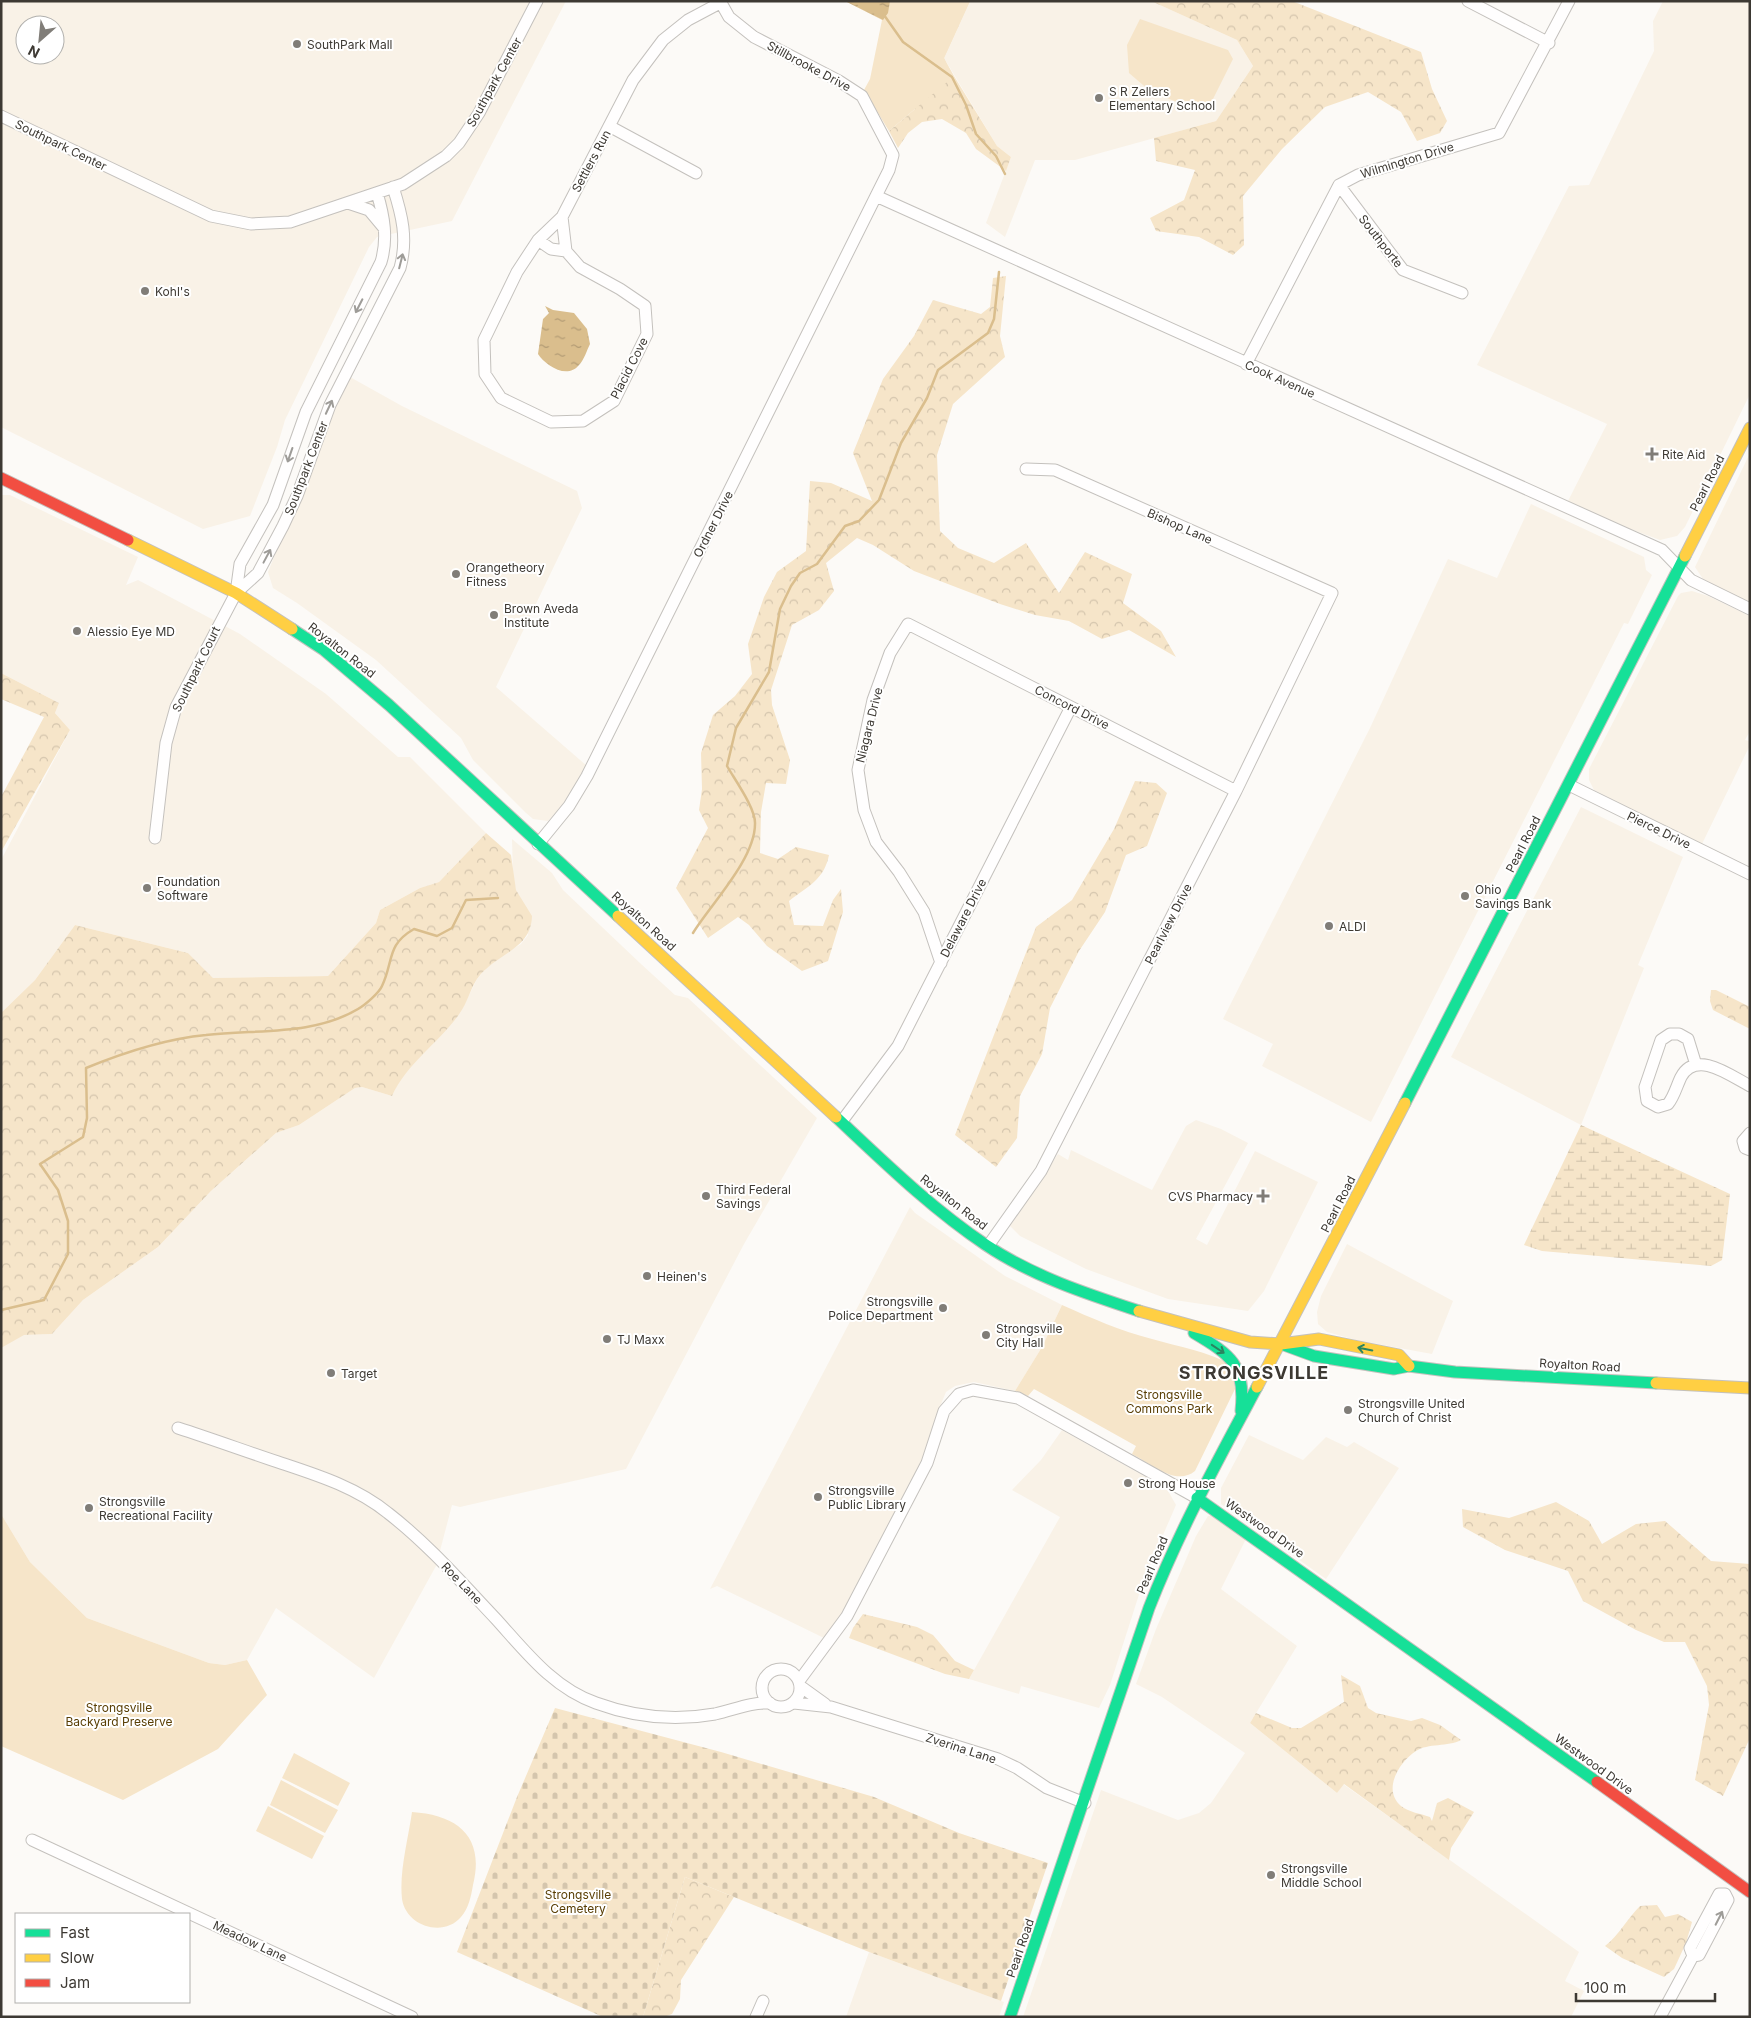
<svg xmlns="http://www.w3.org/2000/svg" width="1751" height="2018" font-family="Inter,sans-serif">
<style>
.built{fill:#f9f2e7;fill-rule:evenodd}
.forest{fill:url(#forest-crowns)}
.wetland{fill:url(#wetland-marsh)}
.cemetery{fill:url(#cemetery-stones)}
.park{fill:#f6e5c9}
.water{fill:url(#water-ripples)}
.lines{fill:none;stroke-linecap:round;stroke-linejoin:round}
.stream{stroke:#dabe8d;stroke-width:2.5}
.street-casing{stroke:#c4c1bd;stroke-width:13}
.fast-casing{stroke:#c4c1bd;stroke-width:13}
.slow-casing{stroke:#c4c1bd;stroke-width:13}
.jam-casing{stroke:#c4c1bd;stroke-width:13}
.street{stroke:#fffefe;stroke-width:11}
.fast{stroke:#16e098;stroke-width:11}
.slow{stroke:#ffcf43;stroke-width:11}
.jam{stroke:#f24e42;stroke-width:11}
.oneway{stroke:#9e9c98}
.oneway2{stroke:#2b8460}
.poi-dot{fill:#807d78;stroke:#fff;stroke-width:2}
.labels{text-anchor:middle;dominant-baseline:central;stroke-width:4;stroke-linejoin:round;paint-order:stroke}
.poi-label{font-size:12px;fill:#3d3933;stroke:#fff;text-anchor:start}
.street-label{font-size:12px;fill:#3d3933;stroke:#fff}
.park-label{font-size:12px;fill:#593e04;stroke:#fff}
.district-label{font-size:18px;font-weight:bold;letter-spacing:1px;fill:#3d3933;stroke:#fff}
</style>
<defs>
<pattern id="forest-crowns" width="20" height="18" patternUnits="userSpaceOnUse" patternTransform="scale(1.25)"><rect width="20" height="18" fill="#f6e5c9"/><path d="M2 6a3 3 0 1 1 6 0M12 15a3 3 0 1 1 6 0" fill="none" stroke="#d4c5ad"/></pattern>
<pattern id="wetland-marsh" width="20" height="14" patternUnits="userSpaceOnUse" patternTransform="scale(1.25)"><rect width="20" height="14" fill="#f6e5c9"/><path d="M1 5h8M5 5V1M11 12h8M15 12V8" fill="none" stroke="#d4c5ad"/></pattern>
<pattern id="cemetery-stones" width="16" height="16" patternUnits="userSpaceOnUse" patternTransform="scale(1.25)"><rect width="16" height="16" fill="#f6e5c9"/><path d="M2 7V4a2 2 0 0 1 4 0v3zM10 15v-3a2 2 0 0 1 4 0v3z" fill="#d4c5ad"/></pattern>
<pattern id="water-ripples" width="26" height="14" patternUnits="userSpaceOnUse" patternTransform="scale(1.25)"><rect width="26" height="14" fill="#dabe8d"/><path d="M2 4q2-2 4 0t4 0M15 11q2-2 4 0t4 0" fill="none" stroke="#b29b74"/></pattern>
</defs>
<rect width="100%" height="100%" fill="#fcfaf7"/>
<path class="built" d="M1,1H566L452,221L377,237L369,247L285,420L277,447L250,516L203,529L1,427ZM25,25H55V55H25Z
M970,1H1151L1237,40L1253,66L1216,121L1075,160H1035L1005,237L986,223L1011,157L997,146L944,58Z
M1663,1H1750V394L1685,527L1677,536L1660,540L1609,521L1568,501L1607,424L1477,365L1569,186L1589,185L1654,51L1653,21Z
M350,377L402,406L577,491L582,508L496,687L587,766L561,807L548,821L533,819L525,812L473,760L461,738L376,660L297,603L273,588L268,572L323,435Z
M1750,453V604L1703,579L1695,567Z
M1,495H10L138,557L126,585L138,580L240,634L326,694L398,757H410L486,833L439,882L420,888L380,910L376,923L328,976L213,978L188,953L75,925L35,980L1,1013V860L70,730L55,713L59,703L1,673Z
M1531,504L1644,557L1646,570L1652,575L1628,624L1624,623L1371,1122L1262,1066L1273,1044L1223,1019L1370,728L1448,559L1497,578Z
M1692,591L1708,596L1750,616V731L1745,740L1750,741V745L1701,846L1594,790L1589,780V769L1678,596L1681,593Z
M1581,807L1683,857L1638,965L1644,968L1581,1125L1451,1057Z
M512,839L552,873L563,890L641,964L675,995L688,998L817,1118L744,1244L626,1469L460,1507L452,1505L436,1566L374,1678L276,1608L247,1660L225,1665L209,1663L87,1618L30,1562L1,1514V1346L23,1335L52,1334L83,1300L158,1247L211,1191L276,1133L299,1125L355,1088L362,1087L392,1096L400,1079L460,1013L477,979L494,960L521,944L528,935L521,899L516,890L513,878Z
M1196,1120L1221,1129L1248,1143L1196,1239L1207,1245L1255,1151L1318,1182L1264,1291L1248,1311L1168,1299L1086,1269L1020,1236L1010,1226L1058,1154L1068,1160L1071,1150L1152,1190L1186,1126Z
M910,1207L915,1213L1005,1276L1062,1305L1042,1347L1015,1391L974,1382L955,1386L946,1392L937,1414L922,1467L841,1617L824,1638L717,1586L710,1589Z
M1347,1244L1453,1301L1432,1354L1356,1340L1327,1332L1318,1324L1317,1312L1321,1296Z
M1062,1430L1167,1489L1176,1505L1144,1579L1110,1685L1099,1708L1021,1686L1019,1694L969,1679L1060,1517L1012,1490L1041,1460Z
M1249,1435L1303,1460L1326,1437L1347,1447L1354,1442L1399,1468L1326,1579L1221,1504V1488Z
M1214,1515L1247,1537L1221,1589L1297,1646L1250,1723L1337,1793L1343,1784L1579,1952L1565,1981L1584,1991L1571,2017H1023L1101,1790L1178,1820L1199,1813L1211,1803L1245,1753L1162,1697L1136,1684L1156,1629L1196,1536L1208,1516Z
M869,1952L1004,2002L999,2017H846Z"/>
<path class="forest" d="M970,1L944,58L952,77L949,80L954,76L997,146L1011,157L1006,171L976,149L966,133L942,119L922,122L908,133L898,148L889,131L915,109L922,38Z
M1151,1H1292L1421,52L1432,89L1447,121L1440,133L1417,141L1401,112L1368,92L1325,107L1282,149L1243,196L1244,245L1233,255L1199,237L1156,231L1150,218L1184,200L1195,170L1156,161L1154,138L1216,121L1253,66L1237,40Z
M1006,276L1000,336L1005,357L953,404L937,455L940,531L958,548L994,563L1026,543L1059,593L1085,552L1132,574L1123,603L1161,631L1176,657L1129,630L1102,639L1069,621L1035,615L1000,604L914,571L873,545L857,538L826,563L834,591L819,610L792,625L771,690L772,705L790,760L786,784L766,783L761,812L760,853L778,859L796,847L829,855C824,880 808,886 789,901L794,925L823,926L833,900L841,889L843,912L828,961L802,971L767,946L749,925L738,917L708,938L676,888L708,828L699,810L702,789L701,753L713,715L735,696L752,674L748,644L764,597L777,572L806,551L810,481L831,483L872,501L853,453L883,379L914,336L933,300L981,314L990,307L993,278Z
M1,673L59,703L55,713L70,730L1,852V797L44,717L1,699Z
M1135,781L1156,783L1167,793L1147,846L1126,855L1105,912L1079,951L1050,1008L1042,1054L1020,1096L1017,1138L996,1167L955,1135L1036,927L1072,900L1114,829Z
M486,833L511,855L516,890L532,916C531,951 496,952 477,979C470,990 467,1003 460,1013C439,1043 407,1063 392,1096L362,1087L355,1088L299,1125L276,1133L211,1191L158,1247L83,1300L52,1334L24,1335L1,1348V1013L35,980L75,925L188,953L213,978L328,976L376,923L380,910L420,888L439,882Z
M1711,990H1716L1750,1007V1029L1713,1010L1710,1001Z
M1556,1502L1589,1521L1602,1544L1636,1524L1665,1521L1711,1561L1750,1564V1738L1723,1796L1695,1780L1709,1705L1707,1686L1685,1642H1664L1636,1630L1583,1601L1568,1571L1505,1550L1463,1527L1462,1509L1509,1518Z
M863,1614L917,1627L933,1635L955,1661L974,1670L969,1679L945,1674L849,1638L853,1628Z
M1341,1675L1360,1686L1368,1708L1376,1713L1411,1721L1422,1718L1440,1725L1461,1740C1448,1747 1428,1743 1416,1751C1399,1762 1382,1790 1401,1806C1408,1812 1422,1814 1430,1817L1432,1821L1437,1803L1448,1798L1474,1812L1451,1848L1449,1860L1344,1784L1337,1793L1250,1723L1256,1713L1292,1728H1301L1344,1702Z
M685,1877L734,1897L681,1980L680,1999L672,2014L664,2017H643Z
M1657,1905L1665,1917L1678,1914L1692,1922L1686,1943L1674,1969L1664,1977L1622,1958L1605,1946C1619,1935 1627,1919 1640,1906Z"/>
<path class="wetland" d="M1581,1125L1730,1194L1722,1260L1711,1266L1542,1251L1524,1245Z"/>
<path class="cemetery" d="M555,1708L721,1752L874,1797L959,1833L1048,1863L1001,2001L869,1952L685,1877L643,2017H603L457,1952L517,1797Z"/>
<path class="park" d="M845,1H970L944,58L954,76L889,131L864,90L870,79L882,20Z
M1140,19L1228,50L1233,59L1208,109L1196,110L1150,91L1129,73L1127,45Z
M1062,1305C1091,1318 1121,1331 1152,1339C1179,1347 1207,1351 1232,1365L1235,1389L1195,1471C1176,1487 1150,1463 1132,1454L1136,1446L1034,1389L1028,1396L1015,1391L1042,1347Z
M1,1514L30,1562L87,1618L209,1663L225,1665L247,1660L267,1695L218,1749L123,1800L1,1746Z
M294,1753L350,1783L338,1806L282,1778Z
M281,1780L338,1810L325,1833L270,1805Z
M268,1806L324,1836L312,1859L256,1831Z
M412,1812C458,1815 485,1837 473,1885C471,1896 469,1908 461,1917C443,1938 406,1926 402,1899C399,1872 408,1840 412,1812Z"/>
<path class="water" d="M845,1H890L888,13L883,20Z
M545,306L553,310L574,313L587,329L590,344C587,350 584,360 579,365C567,380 545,365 538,354L543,319L549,313Z"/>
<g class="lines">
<path class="stream" d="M884,15L903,42L952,77L966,105L976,134L996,156L1005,174
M693,933C711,904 755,859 755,824C756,809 735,780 727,766L736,728L769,672L780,609L791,586L800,573L817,564L845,526L859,521L879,500L901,443L927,398L938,370L988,333L994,319L999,272
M1,1310L44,1300L68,1254V1221L58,1190L40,1164L83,1137L87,1118L86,1068C125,1052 164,1039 206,1035C256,1029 313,1036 358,1009C365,1005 379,993 382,986C394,961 386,945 414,929L437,936L452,928L466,900L498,898"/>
<defs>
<path id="street" d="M1468,1L1549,43
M1,116L211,216L251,224L290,222L403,184L446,156L459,143L479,113L537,1
M609,126L696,173
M1339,185L1403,270L1462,293
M876,196L1662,550L1691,580L1750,609
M348,203L369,210L384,228
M562,217L566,251L580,267L620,289L645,306L647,334L614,401L583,421L551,422L501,398L485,374L484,340L517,272L538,240L562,217L633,80L663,40L688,20L720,3
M538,240L551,249L566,251
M1246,364L1339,185L1358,175L1499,133L1569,1
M236,593L258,573L283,526L297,496L330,405L400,268C408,239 402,215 393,187
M1569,785L1750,874
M155,838L166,743L176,707L236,593L240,564L273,505L306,412L381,262C388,239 384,216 377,193
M538,844L569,806L587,776L876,196L889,170L893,155L862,96L839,81L754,37L729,17L720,1
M941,963L924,912L899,872L876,842L864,810L858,770L873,700L890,653L908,624L1236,791
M1696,1065L1688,1039L1679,1034H1670L1661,1040L1645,1087L1647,1101L1658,1107L1668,1104C1674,1097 1677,1085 1681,1077C1696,1049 1731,1076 1750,1086
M842,1121L898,1046L1071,707
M1750,1133L1743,1141L1745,1148L1750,1150
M988,1246L1041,1171L1236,791L1332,593L1055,470L1026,469
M178,1428C212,1439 245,1451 278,1462C317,1475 356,1487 388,1513C428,1544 461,1582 496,1619C525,1651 553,1688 596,1703C634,1717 676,1721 715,1714C734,1710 750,1702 770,1703
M762 1688a19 19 0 1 1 38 0a19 19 0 1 1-38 0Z
M799,1681L847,1616L927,1463L944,1411L959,1394L973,1390L1018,1398L1197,1498
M800,1686L825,1704
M794,1703L831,1707L998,1759L1017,1768L1047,1788L1085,1803
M32,1840L412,2017
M756,2017L763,2001
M1660,2017L1693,1956L1699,1955L1728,1900L1725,1894H1719L1690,1948L1693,1956"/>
<path id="fast" d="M292,629L324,650L389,705L618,916
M1405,1103L1685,556
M836,1117C884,1162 931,1208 986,1245C1032,1276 1087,1294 1139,1311
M1194,1333C1231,1355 1246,1365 1241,1411
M1284,1345L1314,1356L1394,1369L1409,1366L1455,1372L1656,1383
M1197,1498L1597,1782
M1010,2017L1149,1608C1179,1531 1218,1460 1257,1387"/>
<path id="slow" d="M128,540L236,593L292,629
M1685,556L1750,428
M618,916L836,1117
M1139,1311L1250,1342L1281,1344L1319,1339L1399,1355L1409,1366
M1656,1383L1750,1388
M1257,1387L1405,1103"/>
<path id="jam" d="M1,478L128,540
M1597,1782L1750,1892"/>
</defs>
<use href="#street" class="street-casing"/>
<use href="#fast" class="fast-casing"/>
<use href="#slow" class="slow-casing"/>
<use href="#jam" class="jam-casing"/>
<use href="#street" class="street"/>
<use href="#fast" class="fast"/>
<use href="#slow" class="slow"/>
<use href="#jam" class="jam"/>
</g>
<defs><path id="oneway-shaft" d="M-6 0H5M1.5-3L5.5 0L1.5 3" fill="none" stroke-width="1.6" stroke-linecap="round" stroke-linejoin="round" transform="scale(1.25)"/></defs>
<g class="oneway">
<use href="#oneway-shaft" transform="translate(401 261) rotate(-76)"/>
<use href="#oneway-shaft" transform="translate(359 306) rotate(117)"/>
<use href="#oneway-shaft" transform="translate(329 407) rotate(-65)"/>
<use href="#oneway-shaft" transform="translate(290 455) rotate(109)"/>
<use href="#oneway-shaft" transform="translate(267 556) rotate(-62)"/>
<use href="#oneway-shaft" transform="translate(1719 1918) rotate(-63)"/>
</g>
<g class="oneway2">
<use href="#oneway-shaft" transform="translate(1218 1349) rotate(34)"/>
<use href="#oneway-shaft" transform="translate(1365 1349) rotate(-169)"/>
</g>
<g class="poi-dot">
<circle cx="297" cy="44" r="5"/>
<circle cx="1099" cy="98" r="5"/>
<circle cx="145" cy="291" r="5"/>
<path d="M1649.5 446.5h5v5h5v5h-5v5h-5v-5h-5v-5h5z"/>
<circle cx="456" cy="574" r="5"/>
<circle cx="494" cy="615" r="5"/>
<circle cx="77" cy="631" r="5"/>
<circle cx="147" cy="888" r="5"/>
<circle cx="1465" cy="896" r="5"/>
<circle cx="1329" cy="926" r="5"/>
<circle cx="706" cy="1196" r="5"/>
<path d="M1260.5 1188.5h5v5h5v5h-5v5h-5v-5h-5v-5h5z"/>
<circle cx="647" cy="1276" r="5"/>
<circle cx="943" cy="1308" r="5"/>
<circle cx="986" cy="1335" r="5"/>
<circle cx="607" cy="1339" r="5"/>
<circle cx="331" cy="1373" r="5"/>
<circle cx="1348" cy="1410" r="5"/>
<circle cx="1128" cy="1483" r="5"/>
<circle cx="818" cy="1497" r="5"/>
<circle cx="89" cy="1508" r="5"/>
<circle cx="1271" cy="1875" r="5"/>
</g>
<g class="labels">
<g class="poi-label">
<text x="307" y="44">SouthPark Mall</text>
<text x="1109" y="91">S R Zellers<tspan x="1109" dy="14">Elementary School</tspan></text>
<text x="155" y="291">Kohl's</text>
<text x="1662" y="454">Rite Aid</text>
<text x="466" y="567">Orangetheory<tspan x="466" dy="14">Fitness</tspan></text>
<text x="504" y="608">Brown Aveda<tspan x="504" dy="14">Institute</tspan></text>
<text x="87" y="631">Alessio Eye MD</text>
<text x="157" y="881">Foundation<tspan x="157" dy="14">Software</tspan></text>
<text x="1475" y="889">Ohio<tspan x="1475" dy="14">Savings Bank</tspan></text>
<text x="1339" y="926">ALDI</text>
<text x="716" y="1189">Third Federal<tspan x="716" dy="14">Savings</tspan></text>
<text x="1253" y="1196" text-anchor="end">CVS Pharmacy</text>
<text x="657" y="1276">Heinen's</text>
<text x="933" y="1301" text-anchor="end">Strongsville<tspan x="933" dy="14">Police Department</tspan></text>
<text x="996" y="1328">Strongsville<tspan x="996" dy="14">City Hall</tspan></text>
<text x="617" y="1339">TJ Maxx</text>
<text x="341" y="1373">Target</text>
<text x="1358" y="1403">Strongsville United<tspan x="1358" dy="14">Church of Christ</tspan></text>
<text x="1138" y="1483">Strong House</text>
<text x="828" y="1490">Strongsville<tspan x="828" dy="14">Public Library</tspan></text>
<text x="99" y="1501">Strongsville<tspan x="99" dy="14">Recreational Facility</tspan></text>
<text x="1281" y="1868">Strongsville<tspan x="1281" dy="14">Middle School</tspan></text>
</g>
<g class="street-label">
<text transform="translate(809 66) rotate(28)">Stillbrooke Drive</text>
<text transform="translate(494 82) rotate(-61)">Southpark Center</text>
<text transform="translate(61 145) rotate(26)">Southpark Center</text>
<text transform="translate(1407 160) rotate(-17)">Wilmington Drive</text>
<text transform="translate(591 161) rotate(-62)">Settlers Run</text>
<text transform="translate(1381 241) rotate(52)">Southporte</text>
<text transform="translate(629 368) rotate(-63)">Placid Cove</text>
<text transform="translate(1280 379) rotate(24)">Cook Avenue</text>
<text transform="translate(306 468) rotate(-69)">Southpark Center</text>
<text transform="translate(1707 483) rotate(-63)">Pearl Road</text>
<text transform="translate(713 524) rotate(-63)">Ordner Drive</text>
<text transform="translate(1180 526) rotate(24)">Bishop Lane</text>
<text transform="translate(342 650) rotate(38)">Royalton Road</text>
<text transform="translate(196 669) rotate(-64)">Southpark Court</text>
<text transform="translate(1072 707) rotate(27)">Concord Drive</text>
<text transform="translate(869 725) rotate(-76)">Niagara Drive</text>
<text transform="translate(1659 830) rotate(26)">Pierce Drive</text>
<text transform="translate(1523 844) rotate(-63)">Pearl Road</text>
<text transform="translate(963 918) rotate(-63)">Delaware Drive</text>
<text transform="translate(644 921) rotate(42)">Royalton Road</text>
<text transform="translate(1168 924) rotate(-63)">Pearlview Drive</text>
<text transform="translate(954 1202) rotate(38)">Royalton Road</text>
<text transform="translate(1338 1204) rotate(-63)">Pearl Road</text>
<text transform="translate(1580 1365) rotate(3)">Royalton Road</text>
<text transform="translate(1265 1528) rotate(35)">Westwood Drive</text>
<text transform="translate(1152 1565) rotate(-67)">Pearl Road</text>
<text transform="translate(462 1583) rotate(46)">Roe Lane</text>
<text transform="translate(961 1748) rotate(18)">Zverina Lane</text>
<text transform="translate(1594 1764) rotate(36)">Westwood Drive</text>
<text transform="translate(250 1941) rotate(25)">Meadow Lane</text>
<text transform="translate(1020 1948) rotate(-71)">Pearl Road</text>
</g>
<g class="park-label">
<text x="1169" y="1394">Strongsville<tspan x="1169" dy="14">Commons Park</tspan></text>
<text x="119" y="1707">Strongsville<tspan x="119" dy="14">Backyard Preserve</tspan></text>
<text x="578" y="1894">Strongsville<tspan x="578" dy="14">Cemetery</tspan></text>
</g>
<g class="district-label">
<text x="1254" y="1372">STRONGSVILLE</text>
</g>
</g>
<rect width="1751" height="2018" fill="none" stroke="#3d3933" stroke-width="5"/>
<rect x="15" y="1913" width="175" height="90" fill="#ffffff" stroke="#b1b0ad"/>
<rect x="25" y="1929" width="25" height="8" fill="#16e098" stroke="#b1b0ad"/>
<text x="60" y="1938" font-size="15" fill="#3d3933">Fast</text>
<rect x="25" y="1954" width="25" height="8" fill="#ffcf43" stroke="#b1b0ad"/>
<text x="60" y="1963" font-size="15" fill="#3d3933">Slow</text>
<rect x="25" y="1979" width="25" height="8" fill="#f24e42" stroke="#b1b0ad"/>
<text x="60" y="1988" font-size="15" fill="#3d3933">Jam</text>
<g transform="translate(40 40) rotate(207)"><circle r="24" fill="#ffffff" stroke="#b1b0ad"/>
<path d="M0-4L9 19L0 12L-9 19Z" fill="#807d78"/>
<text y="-8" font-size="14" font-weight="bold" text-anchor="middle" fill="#3d3933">N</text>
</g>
<path d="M1576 1993v8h139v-8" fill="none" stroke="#3d3933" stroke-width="2.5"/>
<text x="1584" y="1993" font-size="15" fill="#3d3933" stroke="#ffffff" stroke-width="4" paint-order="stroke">100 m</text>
</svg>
